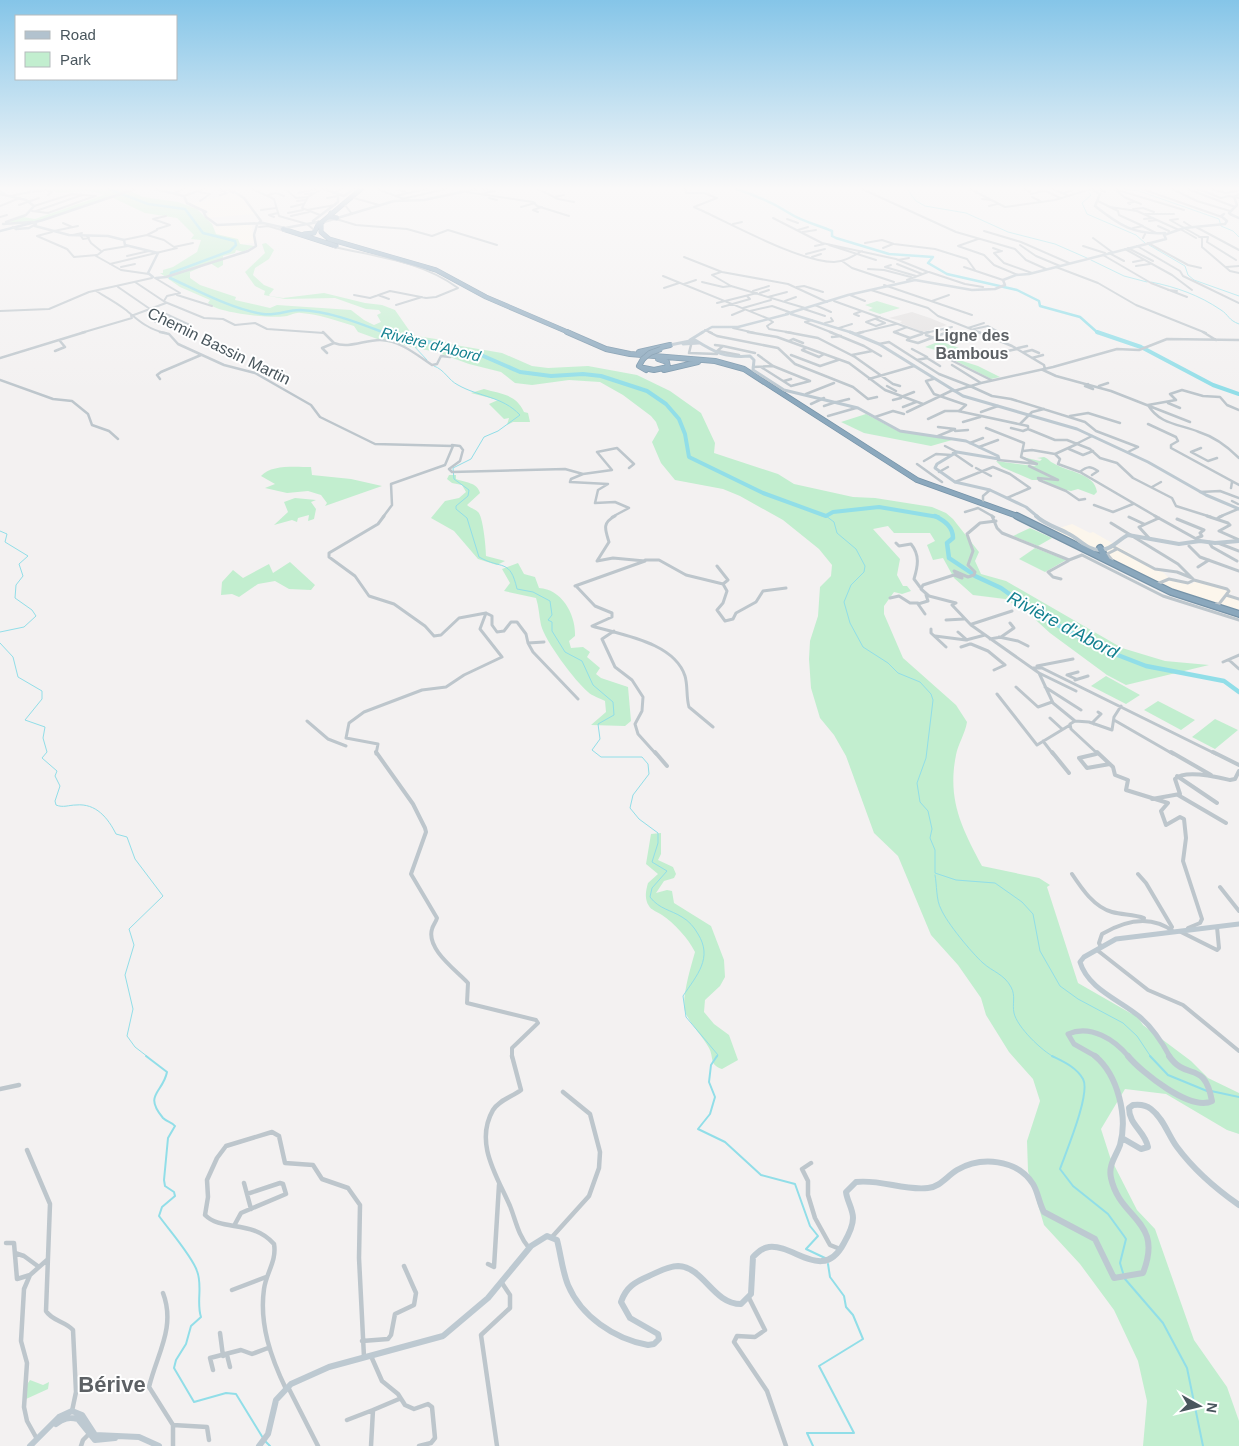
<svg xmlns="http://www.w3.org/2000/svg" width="1239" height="1446" font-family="Arial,sans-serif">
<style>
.commercial{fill:#fcf6ec}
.education{fill:#e4e2e2}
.green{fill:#c2eecf}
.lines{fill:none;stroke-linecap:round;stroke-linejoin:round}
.stream-far1{stroke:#91dee8;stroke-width:1}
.stream{stroke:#91dee8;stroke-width:2}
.river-far2{stroke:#91dee8;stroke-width:2.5}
.river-far1{stroke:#91dee8;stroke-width:4}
.river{stroke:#91dee8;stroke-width:4.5}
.highway-far2-casing{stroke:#7693a8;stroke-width:5}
.highway-far1-casing{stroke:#7693a8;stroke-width:6}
.highway-casing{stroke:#7693a8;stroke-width:8}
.street-far4{stroke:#bdc6cc;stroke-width:2}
.street-far3{stroke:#bdc6cc;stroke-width:2.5}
.street-far2{stroke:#bdc6cc;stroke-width:3}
.street-far1{stroke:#bdc6cc;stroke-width:4}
.street{stroke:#bdc6cc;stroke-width:4.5}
.secondary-far4{stroke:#bdc9d1;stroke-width:2.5}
.secondary-far3{stroke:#bdc9d1;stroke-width:3}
.secondary-far2{stroke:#bdc9d1;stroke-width:4}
.secondary-far1{stroke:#bdc9d1;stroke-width:5}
.secondary{stroke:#bdc9d1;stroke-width:6}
.primary{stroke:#b2c2ce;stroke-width:2.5}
.highway-far2{stroke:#8ba8bd;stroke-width:4}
.highway-far1{stroke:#8ba8bd;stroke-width:4.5}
.highway{stroke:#8ba8bd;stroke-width:5.5}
.highway-bridge-casing{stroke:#7693a8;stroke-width:6;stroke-linecap:butt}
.secondary-bridge{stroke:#bdc9d1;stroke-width:2.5}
.highway-bridge{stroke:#8ba8bd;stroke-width:4.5}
.labels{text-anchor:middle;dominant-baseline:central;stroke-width:4;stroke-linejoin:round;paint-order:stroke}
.far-water-label{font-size:15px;font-style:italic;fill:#138190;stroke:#fff}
.far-quarter-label{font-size:16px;font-weight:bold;fill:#5d6165;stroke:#fff}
.street-label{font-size:16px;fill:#49565d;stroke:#fff}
.water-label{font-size:18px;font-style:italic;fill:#138190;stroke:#fff}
.near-quarter-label{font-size:22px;font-weight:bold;fill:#5d6165;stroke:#fff}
</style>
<rect width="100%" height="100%" fill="#f3f1f1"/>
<path class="commercial" d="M234,193L243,199L254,214L207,218L209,212L190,204Z
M246,223L252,226L254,243L240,244L234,238L220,236L216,234L214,226Z
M1072,524L1090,533L1093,532L1164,573L1171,580L1192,584L1197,580L1232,590L1229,595L1239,598V612L1179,594L1053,530Z"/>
<path class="education" d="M912,312L930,318L947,325L923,332L900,323L902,321L889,318Z"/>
<path class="green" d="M31,189H126L143,197L178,202L197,209L212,224L216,234L238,239L240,244L254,246L243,252L236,250L235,253L223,256V265L218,268L210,263L190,272V278L200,285L236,297L235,300L270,308L277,305L351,310L364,320L374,325L381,322L377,315L381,313L379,310L366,309L335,298L285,299L264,295L265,291L255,286L245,272L265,253L262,244L266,243L274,250L269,259L255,268L253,275L264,285L274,289L269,295L270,296L283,298L324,293L365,303L382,305L395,310L411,333L416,336L436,339L455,345L502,353L532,366L548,368L588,366L637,375L670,391L701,413L715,443L714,453L778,474L794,484L853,497L875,498L932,507L946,513L953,519L979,552L975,561L981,574L1006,581L1122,648L1165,661L1209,665L1126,685L1107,675L1050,633L1027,612L1005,599L973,595L954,578L943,558L933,560L927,545L935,541L930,533H894L888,526L873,529L900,559L897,575L903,586H907L911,591L902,594L894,592L884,606V614L903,658L956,705L967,722C965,734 958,744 956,755C947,800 962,828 982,866L1039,878L1050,885L1047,887L1078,983L1132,1014L1135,1013L1143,1025L1191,1061L1208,1078L1239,1093V1134L1227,1130L1166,1094L1125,1089L1101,1129L1110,1157L1137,1210L1155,1229L1194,1340L1227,1387L1239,1421V1446H1143L1147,1401L1138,1361L1114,1310L1080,1264L1044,1225L1028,1171L1027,1141L1040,1101L1033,1079L1009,1052L986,1015L981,998L958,965L931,935L898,856L874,833L846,756L834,735L820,718L811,688L809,659L810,641L818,616L820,587L831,576L832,565L819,549L783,520L740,496L723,489L675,480L661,463L652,442L659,430L656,422L651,416L623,395L600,382L569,380L532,385L515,383L501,372L469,364L436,352L383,341L358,332L354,326C337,321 319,314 301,313C295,312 292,315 287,316C273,319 216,313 208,303L210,300L180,287L160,273H163V270L173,267L197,252L201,240L191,239L194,235L177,218L145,213L111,197L35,222H9L23,217L35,219L104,195C88,187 70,195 54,192L56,191L28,190Z
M877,301L900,308L880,314L868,310L873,308L865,305Z
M940,341L959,348L953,351L969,352L956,356L925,347Z
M934,352L978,366L1000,377L991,379L952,359L945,360Z
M484,389C501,394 516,394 524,412L528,413L530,422H513L507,425L509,418L504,419L489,404L498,400L471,393Z
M866,414L898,431L952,440L931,446L864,433L841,422Z
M1022,457L1040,461L1042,459L1037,458L1044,457C1049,459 1049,461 1053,463C1067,472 1095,473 1097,492L1094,495L1078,489L1071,491L1062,489L1042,480H1032L1002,467L996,461L1034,466L1039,464Z
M311,467L312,475L351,479L382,486L325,506L327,503L321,495L308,491L287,493L265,488L275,484L261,476C271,464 297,467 311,467Z
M449,475H456V479C466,483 477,482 480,493L467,505C470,508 475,509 478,512C483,516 486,548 486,556L505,561L497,565L478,559L454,531L431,518L445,501L459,498L466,492L462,485L452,483L447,479Z
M295,498L316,500L311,502L316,509L314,519L308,521L309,515L298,518L297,522L292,520L274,525L288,512L284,502Z
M1030,528L1052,538L1038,546L1013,536Z
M1035,548L1066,560L1045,572L1019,559Z
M290,562L315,585L311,590L289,589L275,581L258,584L239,597L232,594L221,595L222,582L233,570L243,578L269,564L273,573Z
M518,563L524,574L535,577L539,588C562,589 576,615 575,636L569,641L571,648L583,647L590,652L587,657L600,668L596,674L601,678L628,687L631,721L625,726L591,725L606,712L605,701C600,698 592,696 588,692C575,681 545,641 541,625C539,616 539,607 536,598L504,591L510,583L502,569Z
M1106,676L1140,695L1126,704L1091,686Z
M1158,701L1195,720L1181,730L1144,710Z
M1215,719L1238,730L1215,749L1192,737Z
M661,833V854L658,860L673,867L676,874L674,878L664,881L656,893L667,890L672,891L674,903L711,926L724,960L725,977L720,986L705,1000L704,1012L714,1024L729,1035L738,1060L722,1069C709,1065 714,1057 709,1048C703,1037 693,1027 687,1016C679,1004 691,967 695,952C688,938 675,924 662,915C658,912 651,910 649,906C644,899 646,890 648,883L658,874L646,864L651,834Z
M30,1380L43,1385L49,1382L48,1389L26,1399V1386Z"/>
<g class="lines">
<path class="stream-far1" d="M907,189L916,201L925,206L966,213L1008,232L1055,244L1087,258
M1123,189L1139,191L1219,219L1221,226L1233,231L1239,237
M1088,191L1091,195L1082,203L1087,214L1136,235L1145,243
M1149,245L1185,266L1188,275L1194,280L1239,296
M1091,260L1124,276L1147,282
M1151,282C1176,287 1199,295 1221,310C1229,315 1228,320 1239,324
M400,339L413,345L427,360
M434,366C445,370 448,380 458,385C479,397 502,396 520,415L498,431L484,437L471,459L453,468L454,479L469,490L468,496L456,506V509L467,518L479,557C502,570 510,558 517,589L533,592L550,601L552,615L548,620L552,622V631L565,652L582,661L593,685L613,702L614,715L598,724L600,739L592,750L601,757H642L648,764L649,774L633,795L630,808L639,819L658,833V843L652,862L667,871L652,888L650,897C659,909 671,910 682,917C689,921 694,927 698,934C713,958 697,975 683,996L686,1017L718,1055L717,1057
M826,516L834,522L837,533L856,549L865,566L864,572L851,585L844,602L850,623L863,647L888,663L898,673L920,682L931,694L933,700L926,758L917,783L920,802L928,811L932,829L930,838L935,850V873L956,880L995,883L1022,902L1033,914L1040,951L1060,986L1078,999L1123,1023L1137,1036L1151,1057
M0,531L7,534L5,542L28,556L19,564L23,576L16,585L15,598L32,610L36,616L24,627L0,632
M0,643L13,657L18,677L42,691V699L25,720L45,727L43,738L47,752L42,758L57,771L55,776L60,786L55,801L56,805C63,808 69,805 76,805C96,803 108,818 116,834L127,837L135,859L163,896L129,929L134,945L125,975L133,1009L127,1036L135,1047L148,1057
M935,875C937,885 936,900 941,909C947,923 971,952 983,963C993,972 1004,974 1011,987C1016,996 1012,1004 1014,1013C1017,1027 1042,1051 1054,1057"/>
<path class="stream" d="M146,1056L167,1072C163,1093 143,1094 163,1118C167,1122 172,1122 175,1126L168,1138L164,1180L165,1186L174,1192L175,1196L162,1207L159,1216C169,1230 192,1256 197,1271C203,1286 196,1302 201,1317L191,1326L186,1344L176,1360L174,1368L194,1402L226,1393L236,1394L263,1438
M717,1056L711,1065L709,1082L715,1097L710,1114L698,1129L725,1142L761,1175L795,1184L810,1226L818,1236L806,1249L825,1258
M1052,1056C1064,1062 1076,1067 1083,1079C1091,1093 1066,1152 1060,1169L1073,1186L1108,1214L1124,1236L1126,1239L1120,1263L1123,1273
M1150,1056L1168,1075L1207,1091
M1211,1091L1239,1097
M1125,1279L1163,1323L1187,1368L1203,1446
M265,1441L270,1446
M813,1446L807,1433H854L819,1366L863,1339L853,1315L846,1307L844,1296L830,1277L828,1264"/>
<path class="river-far2" d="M109,189L148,204L185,209L203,233L235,241L236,245L230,251L171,273L170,278C199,291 231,309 263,314C276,316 287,310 300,310C329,311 359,323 385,333
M736,189C755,195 772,202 789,213C801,221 818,225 832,231V236L836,238L889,254L933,257L928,263L947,274L1017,290L1039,301L1040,306L1080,317L1098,333"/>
<path class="river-far1" d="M382,332L400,339H416L481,355L520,372L551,376L583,374L601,376L647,391L666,404L679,419L685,434L689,457L763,493L826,516L833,512L879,507L938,517
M1097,332L1141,347
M1143,348L1213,385L1239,394"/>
<path class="river" d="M935,516C945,521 953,527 953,538L947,543L949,558L973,574
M975,576L1001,588L1033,611L1097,647L1146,666L1224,681L1239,692"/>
<defs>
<path id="highway-far2" d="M361,189L321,223V232L329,239L436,270L486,297L570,333
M331,213L329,217L337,218
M283,229L336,246
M304,234L314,233L319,223"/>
<path id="highway-far1" d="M567,332L606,349L630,354L715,361L744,369L917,480L1020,517
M639,352L670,345
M643,359L639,366L646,370
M644,368L654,370L668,367L667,362L658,359
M664,370L698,362"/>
<path id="highway" d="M1017,516L1171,592L1239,614
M1100,548L1107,560"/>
</defs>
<use href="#highway-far2" class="highway-far2-casing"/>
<use href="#highway-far1" class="highway-far1-casing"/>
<use href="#highway" class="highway-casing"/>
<path class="street-far4" d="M219,189L225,192
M226,189L233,193
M252,189L274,199L279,216L307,224L313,229
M285,189L296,198L308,197
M377,189L404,199
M482,189H488
M538,189L558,199L574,202
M685,189L686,193H704L717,198L694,207C728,222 799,262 834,262C844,262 853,256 862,251
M862,189L956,232L1015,249L1026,260L1046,269
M970,189L1005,207L1055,200L1091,189
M1024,189L1030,192
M1042,189L1060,198
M1053,189L1069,196
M1099,189L1105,192
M1114,189L1184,210
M1142,189L1222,217
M1172,189L1197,201L1230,211
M1188,189L1235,207
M1198,189L1221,198L1229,196L1239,198
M1211,189L1226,193L1237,191
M399,190L408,193
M1116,190L1124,197L1141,204
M0,191L5,194L3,195
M33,192L46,190L52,192L48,195
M199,192L210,194L200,201
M466,192L533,202L537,206L569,216
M174,193L184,189
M298,193L316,189
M333,193L342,189
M485,193L495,191L492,189
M1064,193L1073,190
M305,194L314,193
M1031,194L1044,191
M220,195L227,193L225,192
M268,195L276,193L284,196
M10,196L30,192
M184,196L204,189
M395,196L427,189
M555,197L564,195
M1032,197L1040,201
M327,198L338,196
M354,198L379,205
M489,198L497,200
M402,199L446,189
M982,199L990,200
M297,201L306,200
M1098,201L1118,211L1119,215L1143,226L1133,228
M1130,204L1128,203L1134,202
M19,205L39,198
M345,205L352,214
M0,206L20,198
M34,206L72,194L96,196
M989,206L997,204
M291,207L303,204
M521,207L535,203
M1110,207L1137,211L1179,230
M1133,209L1143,208L1154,212
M261,210L276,208
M307,210L335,205
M32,211L48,213L95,196
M36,211L82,195
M538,212L533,210L542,207
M288,213L303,210
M1145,214H1174
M320,215L302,208L308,197L322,189
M291,216L309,212
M0,217L7,215
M274,217L269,215L278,213
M773,218L822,243L896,259L928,272
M336,219L356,225L407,229L432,236L448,230L497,245
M787,219L798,223
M1144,219L1153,218
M1178,219L1170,220L1186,229
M1149,221L1157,220
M1184,222L1192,227
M63,223L72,227
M733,224L742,222
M1142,226L1156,233
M1158,226L1169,231
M259,227L268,226L285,231
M1196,227L1239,250
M157,229L170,225L153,219L166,216
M1186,229L1202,238V247L1230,271L1239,273
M798,230L808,227
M1182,230L1196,238
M54,231L78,226
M984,231L1021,242L1069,263
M52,232L37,236L67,249L74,257L97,255
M803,232L816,230
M73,235L82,233
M147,235L164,240L174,247L193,243
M81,236L83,239L89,238
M87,236L91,243L101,251
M1199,237H1208L1207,242L1236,260
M1093,238L1112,252
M1143,238L1145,234
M123,240L147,235L157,230
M865,243L882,240L894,244L935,249L967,259L975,270
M1148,243L1188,265L1201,268
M829,245L876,260
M1020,245L1036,256L1060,266
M128,246L104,250L96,256L121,270L149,274
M815,246L824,244
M958,246L984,255L994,265L1018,275
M958,246L978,239
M1083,246L1105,253
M1137,246L1180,271L1183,276L1239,303
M334,247C378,257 421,261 458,288L436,297L426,298L390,291L370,298L354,295
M883,248L893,244
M993,248L1001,251
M1128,248L1153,261
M1125,249L1172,275L1192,290
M1002,251L994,253L1004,263L1032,273
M1109,253L1124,261
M806,254L825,249
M1103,255L1151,283L1187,297
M127,256L149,251
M684,257L722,272L788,284L827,302
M812,257L821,254
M898,260L909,258
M842,261L852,268L894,282
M1133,262L1143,260
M110,264L177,248
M897,264L922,274
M891,265L885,267L916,276
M1136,266L1150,264
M121,267L135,264
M964,267L1003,280
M1056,267L1098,283L1136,305L1206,333
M1226,267L1239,266
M868,269L884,270L911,277
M721,272L712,275L731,286L805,308
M929,272L965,284L983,287
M663,276L769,319
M155,278L180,293L167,296L164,301
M907,280L928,272
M135,282L165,302L204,318L223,319L235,325L255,323L267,329L324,333
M702,282L723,287L731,286
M684,284L696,280
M884,285L972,315
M118,287L150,309
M797,287L804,286L823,292
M664,288L679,283
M871,290L928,308L938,316L981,333
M1168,290L1177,291
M96,291C106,297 117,303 126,310C139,321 149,330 166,333
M753,291L769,286
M760,293L769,290
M177,295L212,306
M378,295L389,299
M850,295L865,301
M768,297L787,292
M785,301L796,297
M834,301L923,333
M932,301L949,295
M717,303L757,293
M396,305L422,297
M815,305L831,312
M722,307L750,299L747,296
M153,308L192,326
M743,308L771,300
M804,309L825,316
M0,311L49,309L89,292L152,278
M750,311L772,306L789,312
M732,315L744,310
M131,316L166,303
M859,316L854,314L862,311
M155,318L165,315
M768,319L773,322L767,326L769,329L793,333
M876,319L885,323L876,326L866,322L880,317
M812,320L805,322L833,333
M155,322L170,318
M825,323L833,321L831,318
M733,328L755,333
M839,328L852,324
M968,328L984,323
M974,329L988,326L997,331
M705,330L712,333
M944,330L948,332L944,333
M81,333L132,318
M858,333L896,324
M898,333L894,332L907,327
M925,333L952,327"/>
<path class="street-far3" d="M160,332L169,334L178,344L224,365L255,373L311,405L320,417L375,444L453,446L445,465L391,484L392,505L383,517
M323,332L334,343L322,348L327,353
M709,332L717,336L778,348L795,364L853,387L868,399L877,397
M748,332L777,337L849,363L885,390L923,404
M786,332L818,338L855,357L893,384L900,386
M830,332L864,346L881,356
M894,332L910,338
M921,332L923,333
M978,332L1012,346L1044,365L1045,369
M1203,332L1216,340
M925,333L929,332
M855,334L863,332
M926,335L939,340
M989,336L1001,333
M832,337L841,336
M910,338L907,340L918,343L948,332
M910,338L922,334
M789,341L793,339L803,343
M334,343C349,349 364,340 380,340C399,340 417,355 432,365L437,364L441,356L450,357
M879,344L889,342L939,374L970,386
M691,345L689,353L717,354
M715,345L723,346
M806,348L802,350L819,357L824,354
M1018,348L1027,346
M912,349L927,357
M55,351L65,347L60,341
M718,351L739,355
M716,352L723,346L755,353
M1003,352L1017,349
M1024,352L1032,350L1039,353
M758,355L773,366L810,381L791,386L761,367
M791,355L820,366L838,360
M852,355L872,351
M0,358L85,332
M1032,358L1043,355
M949,359L991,380
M917,360L927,358L940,366
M952,365L981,383L954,391
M753,367L773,366
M1043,370L1056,376L1111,391L1190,422
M160,379L157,375L161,372L201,355
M869,379L914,366
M933,379L926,381L934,394L966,405L959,411
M0,380L53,399L72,401L88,414L92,425L109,431L118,439
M784,381L791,379
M981,383L1053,367L1117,349L1139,350L1167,339L1239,340
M1088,384L1085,386L1093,389
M887,386L896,391
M970,386L992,396L1011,399L1085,422L1096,431L1138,447L1128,452
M1099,386L1108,383
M806,394L834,383
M901,397L914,392
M893,400L901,398
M837,402L849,399
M1168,403L1180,408
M811,404L824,398
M824,406L836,402
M903,407L916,402
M1239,410L1227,405L1220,397L1203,396L1182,390L1170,394L1176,400L1148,405C1160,425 1180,424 1199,432C1215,437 1228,447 1239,458
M907,412L953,390
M981,412L998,406
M828,416L856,408
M1070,416L1088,413L1120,423
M875,417L893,411L904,414
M928,419L945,411H958L1028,426V429L1055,440H1067L1090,449L1100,458L1117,463L1133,478L1172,498L1176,506L1211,517
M963,422L980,417
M1020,424L1032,412L1044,409
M1148,424L1176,437L1178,441L1171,445V448L1239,485
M938,427L955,429L938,436
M986,428L1024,443L1021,457L1037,464L998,460
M1011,428L1023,431L1028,429
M955,431L968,430
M970,443L983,438
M1076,444L1092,436
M452,445L460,446L463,450L460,461L449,469L452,472L565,469L583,474L571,479L570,482L608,484L598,490L595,503L615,502L629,508L612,517
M945,446L957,452
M979,447L998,440
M1069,449L1083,455L1093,451
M1023,451L1032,450L1055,454L1077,444
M1191,452L1208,461L1217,458
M1191,452L1201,448
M953,453L972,466
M1055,454L1060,459L1058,464L1080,472L1157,517
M924,461L936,454L951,455
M917,464L942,482
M1029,466L1058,480L1038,478L1039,480L1066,491L1079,500L1085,499
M976,468L991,476
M939,472L948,467
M1080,472C1087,466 1090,466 1098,471L1092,475
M583,474L612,470L597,452L617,448L634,464L629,468
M955,482L993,467L1010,474L1030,488L1007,498
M1152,487L1161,482
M1231,488L1232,482
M1200,492L1220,491L1239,498
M1232,501L1238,504
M983,502V496L990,490
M1094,505L1113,512L1133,504
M965,512L978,508L994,517
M1219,517L1238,509"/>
<path class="street-far2" d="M992,516L997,528L1002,533L1069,560L1082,555L1163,596L1239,620
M1155,516L1200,541
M1207,516L1228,523L1230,525L1219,531L1239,540
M1129,517L1144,524
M1218,518L1222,516
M1177,519L1204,530L1200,533L1202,536L1197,538
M996,521L980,523L967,534L973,551L968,565L975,572L974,575L968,577L954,571L962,578L954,575L923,585L921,589L929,596L956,603L952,605L971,625L1039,673L1053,703L1075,721
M1111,523L1178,564L1194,580
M1149,538L1139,527L1159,518
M1209,542L1212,547L1237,561
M896,543L899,546L911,544C920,555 918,566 914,579L920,587
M1218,543L1239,551
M1189,546L1200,557L1239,571
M1114,547L1155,569L1177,572L1192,578
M645,560H659L686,575L723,584
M1112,560L1107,554L1117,549
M717,566L728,580L723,584
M1198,567L1209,560
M1061,579L1053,577L1048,572L1068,561
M723,584L727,591L723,603L717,610L725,621L733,619L736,613L756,602L763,591L786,588
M1157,584L1169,579L1188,583L1194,580L1227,589L1229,591L1226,595L1239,599
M575,586L645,561L613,558L597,561L609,542C605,529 602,523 615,516
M576,586L595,606L612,613V617L592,626C621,635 674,642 685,676C688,686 686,697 689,707L713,727
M890,598L899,596L910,603H918
M1216,604H1219L1226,595
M486,613L492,616V625L497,632L504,631L511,622H517L526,634L528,643L544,642
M925,614L918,604L928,601L926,595
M946,620L964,619
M972,624L1012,611
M931,629V633L946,647
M614,631L602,639L615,667L632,680L643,697L642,711L635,724L638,734L656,754
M958,632L967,640
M935,636L966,640L985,635
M999,637L1018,641L1028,646
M990,639L1001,637L1014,628L1010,623
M528,643L533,652L578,699
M971,644L988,651L1005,665L994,670
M961,647L970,644
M1229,660L1239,669
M1223,662L1239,655
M1037,666L1073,659
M1032,668H1042L1216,754
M1039,673L1076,691
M1076,679L1067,675L1078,672
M1075,680L1088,676
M1016,687L1038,707L1052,702
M1045,687L1081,710
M997,694L1037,745L1070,725
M1050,718L1062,729
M1114,720L1173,754
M307,721L328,739L346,746
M1075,721L1070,724L1071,729L1098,754
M1075,721L1089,722L1112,730L1114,717L1121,706
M1094,724L1093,722L1101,714L1098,712
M1043,741L1053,754
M376,754L378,744L346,738L349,723L364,712L422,690L446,687L464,675L502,657L480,629L486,613L459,618L441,635L434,636L425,626L394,604L369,596L355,576L329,557V553L378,524L384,516"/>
<path class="street-far1" d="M376,752L413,804L425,828L426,832L411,874L437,918C436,922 433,925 432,929C426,949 456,970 468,983L467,1003L536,1020L538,1023L512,1048V1057
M655,752L667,766
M1052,752L1069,773
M1097,752L1113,767L1115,775L1128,780L1126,790L1168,803L1161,811L1166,825L1180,817L1184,819L1186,838L1183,861L1202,919L1200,923L1188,928
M1171,752L1211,775
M1213,752L1239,765
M1096,754L1079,758L1087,768L1110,764
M1177,776L1217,803
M1178,795L1226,823
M1152,799L1180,794L1175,779C1185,769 1217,777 1230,780L1235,779L1239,771
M1072,874C1082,889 1094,907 1112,912C1123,915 1134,914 1144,918
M1138,874L1146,883L1172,927L1170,929
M1220,887L1239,911
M1181,932L1217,950L1219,948L1217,927
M1101,947L1099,943L1102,934C1126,920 1151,914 1174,932
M1097,950L1148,990L1183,1005L1239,1051"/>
<path class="street" d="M512,1056L521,1090C512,1097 499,1100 493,1110C474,1143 497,1176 510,1206C516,1221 518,1235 529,1248
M0,1089L19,1085
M27,1150L50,1204L46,1311C52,1321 65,1321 73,1330L76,1392L72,1411
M811,1163L802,1169L808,1181V1195L815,1218L830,1245L840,1249
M244,1183L251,1209
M235,1224L241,1213L286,1194L283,1184L280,1183L247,1194
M552,1237L589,1196L599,1168L600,1152L590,1114L563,1092
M6,1243H14L17,1279L30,1275
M15,1253L24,1256L39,1267
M488,1264L494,1267L499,1185
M232,1290L266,1277
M163,1293C176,1327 157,1354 149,1387L173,1425V1446
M749,1298L765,1330L755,1337L737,1336L734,1342L767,1391L786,1446
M220,1333L223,1356
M362,1341L388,1339L391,1335L395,1314L414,1305L416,1293L404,1266
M227,1355L230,1367
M371,1356L382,1381L398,1394L405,1405L414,1409L428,1404L432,1407L435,1438L431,1443L419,1446
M213,1370L210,1358L241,1350L252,1354L268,1348
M286,1389C271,1358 259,1324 264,1289C266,1273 277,1261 274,1244C252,1219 222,1232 205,1215L208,1197L207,1180L217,1158L226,1146L272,1132L279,1136L285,1163L313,1165L322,1179L348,1188L360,1205L359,1258L364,1357
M289,1389L318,1446
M347,1420L373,1410
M173,1425L207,1427L209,1440
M37,1439L27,1421L24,1407L27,1363L21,1341L24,1289L30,1275L47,1260
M81,1446L83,1440L90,1433
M371,1446L373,1410L399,1399
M497,1446L481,1335L510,1308V1295L502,1283"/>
<path class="secondary-far4" d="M155,189L184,196L187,203L206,212
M230,189L244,198L261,221L259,223
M324,189L344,196L354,189
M1091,189L1100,194L1095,206C1119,225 1134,235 1165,233
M0,194L26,200L34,206L26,215L6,222
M203,211L206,217L217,225L263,223L285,228L318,222
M1229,213L1237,205L1234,197L1239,194
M1230,214L1239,218
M313,221L338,202V195
M324,222L394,201L424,200L476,189
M3,224L32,222
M35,226L69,235L108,236L124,240L125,245L158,253L148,273L153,277
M16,229L29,228L36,224
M156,278L166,277L248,251L256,246L254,235L257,225
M786,314L848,295L915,280L972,290L995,289L1005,285L1003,280L1016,275L1029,274L1166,239L1164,235L1184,228L1225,224L1227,221L1221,216L1224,214
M791,314L853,333
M701,333L712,327H738L788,314"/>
<path class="secondary-far3" d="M850,332L879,344L963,396L1077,429L1148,462L1206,495L1239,509
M690,340L703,332
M683,344L699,343
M670,345L695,340C716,353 725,358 750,356L754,360L753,370L784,390L858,408L900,431L966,441L998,456L999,459L957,452L937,464L935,468L955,482L990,490L1026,507L1038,517"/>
<path class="secondary-far2" d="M1036,516C1046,525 1056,527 1067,533C1079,538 1087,551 1101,550C1113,549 1119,539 1128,535L1179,544L1200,541L1215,543L1239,541"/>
<path class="secondary-far1" d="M1097,1057L1074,1044L1068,1034C1091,1024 1115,1040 1129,1057
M1170,1057C1162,1042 1153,1028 1140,1017C1120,1000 1088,989 1080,962L1084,957L1116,939L1239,924"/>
<path class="secondary" d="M1128,1056C1141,1072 1191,1112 1212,1101C1204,1059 1187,1082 1169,1056
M1122,1138L1141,1149L1148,1147C1145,1131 1129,1125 1129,1108L1133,1105C1140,1104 1146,1105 1151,1109C1164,1119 1168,1135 1177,1147C1194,1170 1216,1189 1239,1205
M56,1424C63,1418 69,1417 78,1419L95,1440L115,1438
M30,1446L59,1417L72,1411L82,1415L95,1435L139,1437L159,1446
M259,1446L268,1434L276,1400L291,1384L329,1367L443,1336L488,1298L531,1246L547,1236L557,1240C561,1255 562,1270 568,1285C581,1316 614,1339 648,1345L654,1344L659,1339L658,1334L630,1318L621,1302C626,1287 635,1282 649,1276C658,1272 668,1266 678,1266C704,1267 713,1304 741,1304L751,1294L753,1257C758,1252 762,1248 769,1247C795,1244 823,1283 844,1243C848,1236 853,1227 853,1218C853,1209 847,1201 846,1192L856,1182C881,1179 904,1191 928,1188C940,1187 947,1176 957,1170C981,1156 1017,1159 1033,1184C1038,1192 1039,1203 1044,1212L1095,1239L1114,1278L1143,1273C1164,1220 1120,1220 1111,1178C1108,1165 1116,1156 1120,1145C1128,1117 1118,1075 1095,1056"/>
<path class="primary" d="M0,231L43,220L135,189"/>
<use href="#highway-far2" class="highway-far2"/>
<use href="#highway-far1" class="highway-far1"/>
<use href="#highway" class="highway"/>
<defs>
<path id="highway-bridge" d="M643,359L650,353L661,349"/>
</defs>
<use href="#highway-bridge" class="highway-bridge-casing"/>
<path class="secondary-bridge" d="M32,222L36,223
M13,227L16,229"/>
<use href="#highway-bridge" class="highway-bridge"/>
</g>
<linearGradient id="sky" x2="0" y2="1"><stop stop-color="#85c5e8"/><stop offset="0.48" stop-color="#faf9f9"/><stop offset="1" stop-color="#faf9f9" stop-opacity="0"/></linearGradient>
<rect width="1239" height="392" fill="url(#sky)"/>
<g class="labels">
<g class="far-water-label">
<text transform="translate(431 344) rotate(14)">Rivière d'Abord</text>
</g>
<g class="far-quarter-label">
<text x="972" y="335">Ligne des<tspan x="972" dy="18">Bambous</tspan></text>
</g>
<g class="street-label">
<text transform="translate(219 346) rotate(26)">Chemin Bassin Martin</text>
</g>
<g class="water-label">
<text transform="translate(1063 625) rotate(28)">Rivière d'Abord</text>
</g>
<g class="near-quarter-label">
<text x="112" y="1384">Bérive</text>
</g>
</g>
<rect x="15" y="15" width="162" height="65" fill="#ffffff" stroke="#b6bbbe"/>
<rect x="25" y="31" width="25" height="8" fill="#b2c2ce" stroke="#b6bbbe"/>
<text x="60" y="40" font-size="15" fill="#49565d">Road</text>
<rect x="25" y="52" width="25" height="15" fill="#c2eecf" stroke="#b6bbbe"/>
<text x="60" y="65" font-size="15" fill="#49565d">Park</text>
<g transform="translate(1199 1406) rotate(98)" stroke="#ffffff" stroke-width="4" paint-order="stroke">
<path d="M0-4L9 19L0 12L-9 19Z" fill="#49565d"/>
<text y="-8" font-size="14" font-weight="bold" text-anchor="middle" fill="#49565d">N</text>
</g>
</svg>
